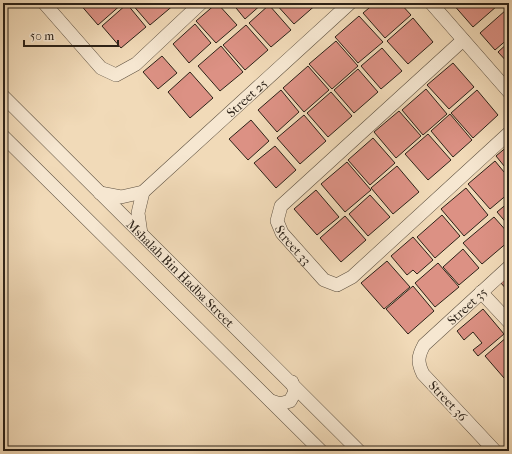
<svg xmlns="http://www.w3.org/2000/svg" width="512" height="454" font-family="'IM FELL French Canon',serif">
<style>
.building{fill:#dc9184;stroke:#2c2218}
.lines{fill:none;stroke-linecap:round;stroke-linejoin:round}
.minor-casing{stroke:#5d5040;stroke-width:14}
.minor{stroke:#f6e7d1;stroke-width:13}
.labels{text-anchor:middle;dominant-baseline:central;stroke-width:3.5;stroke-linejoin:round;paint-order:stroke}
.street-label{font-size:13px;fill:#2c2218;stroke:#f6e7d1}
</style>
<rect width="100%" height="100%" fill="#f1dab8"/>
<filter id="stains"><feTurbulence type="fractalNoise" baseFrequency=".005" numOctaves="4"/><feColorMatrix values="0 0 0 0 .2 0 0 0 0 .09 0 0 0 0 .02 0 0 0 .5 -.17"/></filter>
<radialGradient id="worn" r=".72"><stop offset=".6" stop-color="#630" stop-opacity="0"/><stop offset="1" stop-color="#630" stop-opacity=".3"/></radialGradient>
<path class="building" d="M79,3H123L98,25Z
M131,3H174L175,4L150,25Z
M217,3L237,25L216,43L196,21Z
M232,3H263L245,19Z
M275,3H318L294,24Z
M375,3H400L411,15L385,38L363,13Z
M452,3H495L497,6L473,27Z
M503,3H509V10Z
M127,4L146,27L121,48L102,26Z
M269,5L291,30L271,47L249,23Z
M506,10L509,14V38L495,50L480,33Z
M359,16L383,42L358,63L335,37Z
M413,18L433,42L408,64L387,41Z
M195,24L211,43L189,63L173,44Z
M246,25L268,50L245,70L223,45Z
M336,41L358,66L332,89L309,64Z
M509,42V64L498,52Z
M221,46L243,72L220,91L198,66Z
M382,48L402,71L381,89L361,66Z
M162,56L177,73L158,89L143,72Z
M453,63L474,87L449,109L427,85Z
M308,66L329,90L304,112L283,88Z
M358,69L378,92L354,113L334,90Z
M190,72L213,98L190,118L168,92Z
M426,89L447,114L423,135L402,110Z
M281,90L299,112L277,132L258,110Z
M477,90L498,115L473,138L451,113Z
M331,92L352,116L328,137L307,113Z
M399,111L421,136L396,158L374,132Z
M450,114L472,140L453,157L431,131Z
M304,115L326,141L300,164L277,138Z
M251,120L269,141L248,160L229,139Z
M428,134L451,160L428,180L405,154Z
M373,138L395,163L370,185L348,160Z
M509,145V172L496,156Z
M275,146L296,170L276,188L254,163Z
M495,161L509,178V193L490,209L468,184Z
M347,162L371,190L345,212L321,184Z
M397,166L419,192L393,214L371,188Z
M466,188L488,215L464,236L441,209Z
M316,190L339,217L317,235L294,209Z
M370,195L390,217L368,236L349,214Z
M509,202V226L497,212Z
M442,215L460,236L435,258L417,237Z
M345,216L366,240L341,262L320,238Z
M494,217L509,234V241L482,264L463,243Z
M413,237L433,260L417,274L413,270L407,275L391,256Z
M463,249L479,268L459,285L443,267Z
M387,261L410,287L384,309L361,283Z
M438,263L459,287L435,307L415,283Z
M509,274V292L500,282Z
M413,286L434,311L408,334L386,309Z
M483,309L504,334L478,356L473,350L482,343L473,332L464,340L457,331Z
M508,336L509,338V373L504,378L485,356Z"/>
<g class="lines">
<defs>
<g id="minor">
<path d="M44,3L101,68L116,75L136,64L201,3"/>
<path d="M431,3L509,92"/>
<path id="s1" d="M463,40L281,206L277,221L282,233L324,280L337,285L352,277L509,133"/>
<path id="s2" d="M3,96L359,451"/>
<path d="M3,136L321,451"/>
<path id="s3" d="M100,193L121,197L143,192L350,3"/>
<path d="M141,234L138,213L143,192"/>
<path d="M481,292L509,322"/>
<path d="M271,401L280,404L290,401L295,392L292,382"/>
<path id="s4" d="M495,451L423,374C417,362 418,356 424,345L509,267"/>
</g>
</defs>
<use href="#minor" class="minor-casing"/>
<use href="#minor" class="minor"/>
</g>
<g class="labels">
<g class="street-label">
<text stroke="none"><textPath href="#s3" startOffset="184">Street 25</textPath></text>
<text stroke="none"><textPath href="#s1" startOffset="291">Street 33</textPath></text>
<text stroke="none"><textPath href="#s2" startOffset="251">Mshalah Bin Hadba Street</textPath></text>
<text stroke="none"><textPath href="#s4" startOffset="194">Street 35</textPath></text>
<text transform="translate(448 401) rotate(47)">Street 36</text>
</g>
</g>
<rect width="512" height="454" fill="none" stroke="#f1dab8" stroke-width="16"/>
<rect x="4" y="4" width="504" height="446" fill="none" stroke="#2c2218" stroke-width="2"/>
<rect x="8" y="8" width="496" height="438" fill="none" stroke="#2c2218"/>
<path d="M24 40v6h94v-6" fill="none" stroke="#2c2218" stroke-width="2"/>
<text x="30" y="40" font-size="12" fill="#2c2218" stroke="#f6e7d1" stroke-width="3" paint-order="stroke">50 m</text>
<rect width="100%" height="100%" filter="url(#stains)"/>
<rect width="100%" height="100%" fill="url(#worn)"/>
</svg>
